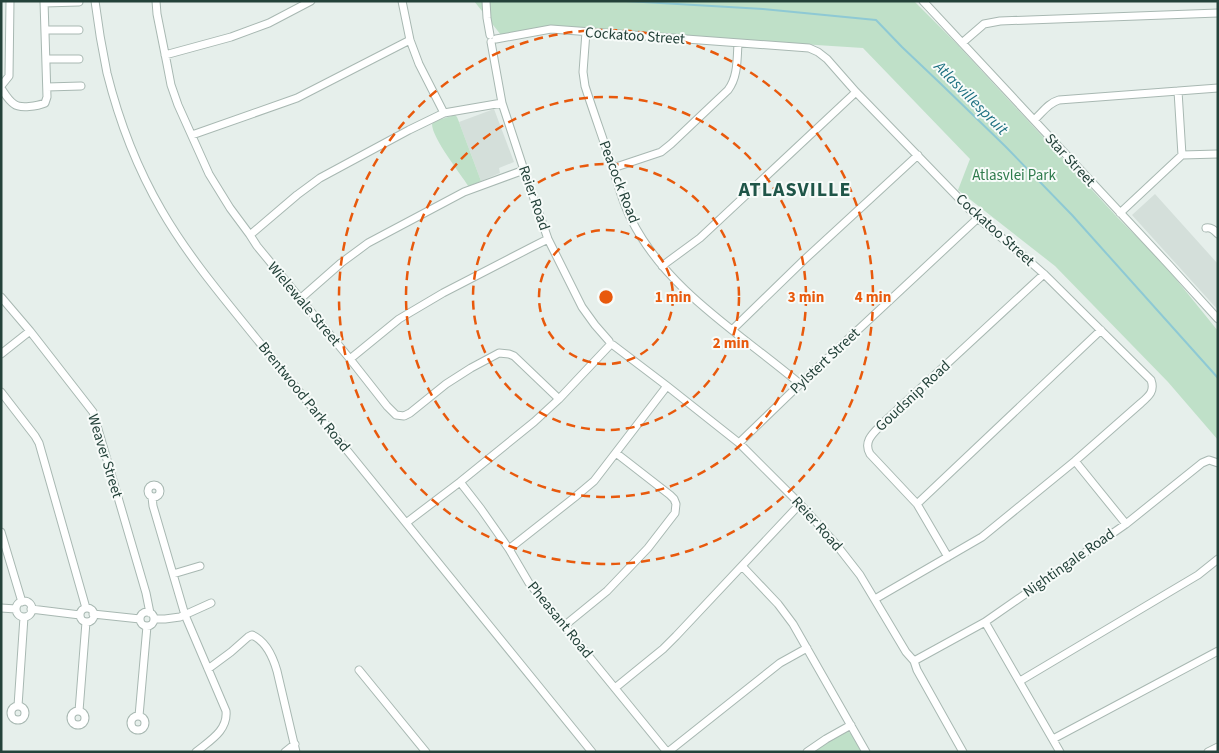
<svg xmlns="http://www.w3.org/2000/svg" width="1219" height="753" font-family="'Source Sans 3',sans-serif">
<style>
.built{fill:#d4dfda}
.green{fill:#bfe0c8}
.lines{fill:none;stroke-linecap:round;stroke-linejoin:round}
.stream{stroke:#8ec9d4;stroke-width:2}
.minor-casing{stroke:#a8b8b2;stroke-width:9}
.minor{stroke:#fff;stroke-width:7}
.ring{fill:none;stroke:#e8590c;stroke-width:2.5;stroke-dasharray:9 6}
.labels{text-anchor:middle;dominant-baseline:central;stroke-width:4;stroke-linejoin:round;paint-order:stroke}
.street-label{font-size:15px;fill:#24423a;stroke:#f7fbf9}
.park-label{font-size:15px;fill:#2d7a4b;stroke:#f7fbf9}
.water-label{font-size:16px;font-style:italic;fill:#1c6f80;stroke:#f7fbf9}
.district-label{font-size:20px;font-weight:bold;letter-spacing:1px;fill:#1f5548;stroke:#f7fbf9}
.centre{fill:#e8590c;stroke:#f7fbf9;stroke-width:2.5}
.ring-label{font-size:15px;text-anchor:middle;font-weight:bold;fill:#e8590c;stroke:#f7fbf9;stroke-width:4;stroke-linejoin:round;paint-order:stroke}
</style>
<rect width="100%" height="100%" fill="#e6efeb"/>
<path class="built" d="M494,109L514,162L499,168L500,173L481,181L459,122Z
M1155,194L1218,264V310L1132,215Z"/>
<path class="green" d="M474,1H914L955,42L1118,218L1163,263L1218,331V440L1168,382L1055,266L958,190L970,159L863,48L706,38L554,26L501,35Z
M455,115L457,117L459,122L481,181L469,187C460,173 432,138 432,124L435,121Z
M846,731C855,733 859,744 863,752H811Z"/>
<g class="lines">
<path class="stream" d="M626,1L763,9L876,20L902,47L941,84L1005,146L1072,215L1218,378"/>
<defs>
<path id="minor" d="M95,1C98,25 102,49 107,73C119,121 137,168 162,211C188,256 222,296 255,337L592,752
M156,1L157,14L167,64L171,85L178,105L209,174L230,208L250,235L257,246L350,359L387,406L396,415L404,416L410,413L446,384L471,368L499,353L509,354L514,356L559,399
M402,1L410,40L419,64L444,113
M486,1L487,18L490,35
M923,1L1169,265L1218,319
M44,3L79,2
M45,30H79
M586,32L583,72L585,86C594,114 604,141 613,169C618,185 623,203 631,219C667,291 740,333 800,384
M496,39L551,29L809,48L818,52L827,59L856,92L978,218L1027,259L1044,274L1151,380C1155,391 1149,396 1141,403L1075,461L982,537L875,599
M491,42L502,103L524,170L548,239L582,307L595,325L609,341
M962,43L984,24L1000,21L1218,13
M165,55L231,37L269,23L311,1
M46,59H79
M1,86L9,76L10,1
M47,87L81,86
M1,88C5,94 8,100 14,104C20,109 38,106 45,103L47,97L44,1
M1178,91L1182,155
M1034,120C1042,113 1048,103 1059,100L1218,88
M192,135L297,98L410,40
M613,168L661,152L671,144L728,90C738,77 737,59 738,43
M1120,213L1182,155L1218,154
M1206,228C1211,227 1214,230 1218,234
M250,235L297,195L320,178L409,130L444,113L502,103
M662,266L700,238L856,92
M1,297L30,331L93,412L146,593L150,613
M300,299L341,263L368,243L464,192L524,170
M732,330L804,260L918,155
M613,345L667,386L739,443L800,504L835,543L860,575L906,652L914,661L917,670L963,752
M1,354L30,331
M350,359L399,319L443,293L532,247L548,239
M1,392L35,436L39,443L86,608
M739,443L800,384L978,218
M1075,461L1126,524
M460,482L481,509L509,549L529,583L667,752
M148 491a6 6 0 1 1 12 0a6 6 0 1 1-12 0Z
M152,497L153,506L185,615L226,711C228,731 209,741 196,752
M917,504L1101,330
M406,523L460,482L534,422L559,399L609,346
M1,532L22,602
M509,549L575,497L594,481L667,386
M948,557L917,504L870,454C862,440 876,431 884,422L1044,274
M742,566L778,604L793,624L866,752
M173,574L200,566
M16 609a8 8 0 1 1 16 0a8 8 0 1 1-16 0Z
M1,608L16,609
M80 615a7 7 0 1 1 14 0a7 7 0 1 1-14 0Z
M31,609L80,615
M140 619a7 7 0 1 1 14 0a7 7 0 1 1-14 0Z
M93,614L140,619
M154,619H165L180,617L211,603
M985,622L1060,752
M564,626L607,591L648,548L675,513L676,504L674,499L670,495L616,453
M914,661L985,622L1126,524L1202,463L1209,460L1218,463
M208,669L231,652L248,637L252,635C266,641 273,657 277,671L296,752
M359,670L426,752
M1020,681L1198,575L1218,559
M615,688L663,649L676,636L800,504
M11 713a7 7 0 1 1 14 0a7 7 0 1 1-14 0Z
M18,706L24,617
M71 718a7 7 0 1 1 14 0a7 7 0 1 1-14 0Z
M79,711L86,622
M139,716L147,626
M131 723a7 7 0 1 1 14 0a7 7 0 1 1-14 0Z
M1053,739L1218,651
M285,752L295,744
M668,752L780,663L807,648
M807,752L826,739L851,725
M1208,752L1218,747"/>
</defs>
<use href="#minor" class="minor-casing"/>
<use href="#minor" class="minor"/>
</g>
<g class="ring">
<circle cx="606" cy="297" r="67"/>
<circle cx="606" cy="297" r="133"/>
<circle cx="606" cy="297" r="200"/>
<circle cx="606" cy="297" r="267"/>
</g>
<g class="labels">
<g class="street-label">
<text transform="translate(635 36) rotate(4)">Cockatoo Street</text>
<text transform="translate(1070 160) rotate(47)">Star Street</text>
<text transform="translate(619 182) rotate(69)">Peacock Road</text>
<text transform="translate(534 198) rotate(71)">Reier Road</text>
<text transform="translate(995 230) rotate(42)">Cockatoo Street</text>
<text transform="translate(304 304) rotate(50)">Wielewale Street</text>
<text transform="translate(825 361) rotate(-43)">Pylstert Street</text>
<text transform="translate(913 396) rotate(-43)">Goudsnip Road</text>
<text transform="translate(304 397) rotate(51)">Brentwood Park Road</text>
<text transform="translate(105 456) rotate(73)">Weaver Street</text>
<text transform="translate(817 524) rotate(48)">Reier Road</text>
<text transform="translate(1069 563) rotate(-35)">Nightingale Road</text>
<text transform="translate(560 620) rotate(51)">Pheasant Road</text>
</g>
<g class="park-label">
<text x="1014" y="175">Atlasvlei Park</text>
</g>
<g class="water-label">
<text transform="translate(971 98) rotate(45)">Atlasvillespruit</text>
</g>
<g class="district-label">
<text x="795" y="190">ATLASVILLE</text>
</g>
</g>
<circle cx="606" cy="297" r="8" class="centre"/>
<g class="ring-label">
<text x="673" y="302">1 min</text>
<text x="806" y="302">3 min</text>
<text x="873" y="302">4 min</text>
<text x="731" y="348">2 min</text>
</g>
<rect width="1219" height="753" fill="none" stroke="#24423a" stroke-width="5"/>
</svg>
